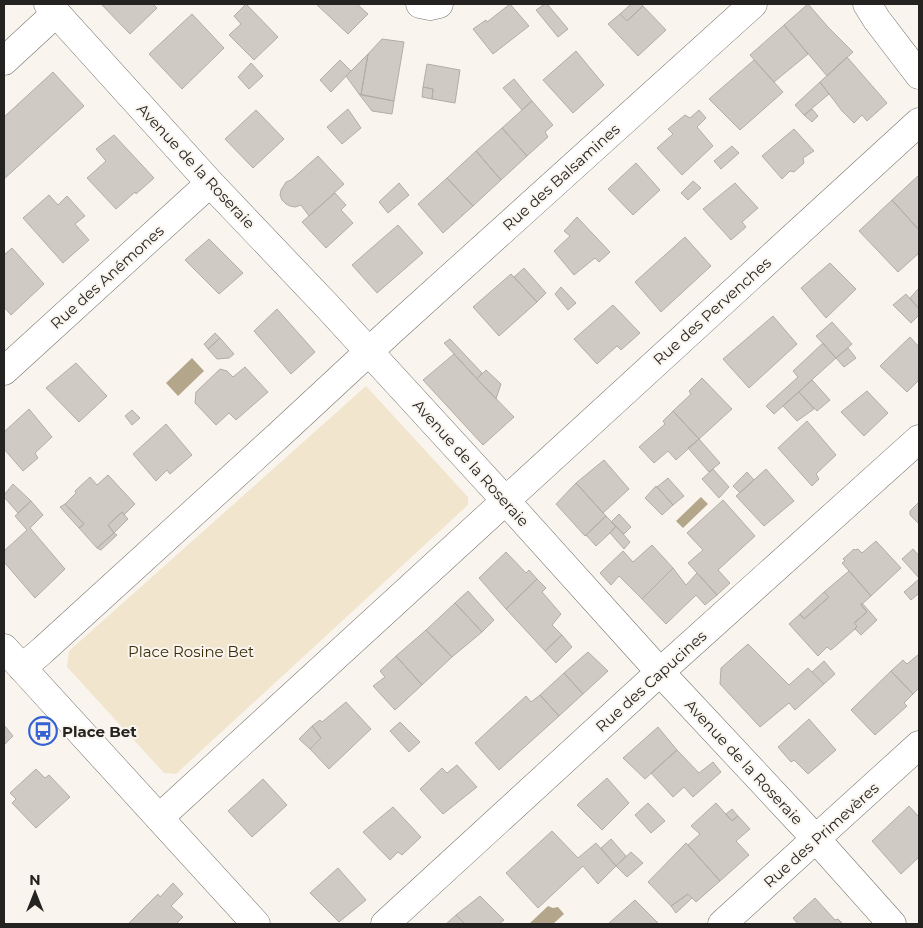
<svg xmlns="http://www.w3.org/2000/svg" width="923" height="928" font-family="Montserrat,sans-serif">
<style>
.green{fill:#f1e5ce}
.water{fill:#b3a68b}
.building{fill:#cfcbc4;stroke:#b1ada7}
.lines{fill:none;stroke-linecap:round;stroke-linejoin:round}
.minor-casing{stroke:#75716b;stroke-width:29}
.minor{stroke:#fff;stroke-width:28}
.labels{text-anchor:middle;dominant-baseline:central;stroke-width:4;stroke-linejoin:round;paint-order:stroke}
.street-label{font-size:15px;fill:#252321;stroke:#f9f5ee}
.park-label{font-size:15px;fill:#3c2d07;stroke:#f9f5ee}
.poi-label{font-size:15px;font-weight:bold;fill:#252321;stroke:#f9f5ee;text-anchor:start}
</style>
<rect width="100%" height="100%" fill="#f9f5ee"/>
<path class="green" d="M366,386L468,497V505L176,774L164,773L67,667L69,651Z"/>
<path class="water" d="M192,358L204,371L178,396L166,383Z
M701,497L708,504L683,528L676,521Z
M548,906L553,908L558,907L564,914L553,924H529Z"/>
<path class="building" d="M101,4H153L157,8L130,34Z
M246,4L278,37L254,60L229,35L241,24L234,16Z
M316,4H357L368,14L348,34Z
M510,4L529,26L493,54L473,29L486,20L487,22Z
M545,4H547L568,29L558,37L536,10Z
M631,4H641L643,6L627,21L620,14Z
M808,4L828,27L853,52L827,76L784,25Z
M643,6L666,30L638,56L608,24L620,14L627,21Z
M192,14L224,48L182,89L149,54Z
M784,25L808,54L774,82L750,55Z
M382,39L404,42L394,101L361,95L368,54Z
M576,51L604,85L573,113L543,80Z
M368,54L361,95L359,94L346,76Z
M847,57L887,103L867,121L862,115L854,123L842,111L820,82Z
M340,60L351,71L331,92L320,80Z
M754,60L783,92L740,130L709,99Z
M251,63L263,76L249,89L238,77Z
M427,64L460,70L455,103L432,99L433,89L423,87Z
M53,72L84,106L4,179V117Z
M514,79L532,101L522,110L503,88Z
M820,82L829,94L804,115L795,105Z
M423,87L433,89L432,99L422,97Z
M359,94L394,101L392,114L372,111Z
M532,101L553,125L545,132L548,137L527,156L502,128Z
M348,109L361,128L342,144L327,127Z
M812,109L818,116L812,122L804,115Z
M256,110L284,139L253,168L225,139Z
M699,110L706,118L697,127L713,146L682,175L657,148L673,134L668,129L685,115L690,118Z
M502,128L527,156L501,180L476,151Z
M794,129L814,151L803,158L804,163L794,172L790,171L782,179L762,156Z
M114,135L154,178L136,194L135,192L116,209L87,178L106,161L96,149Z
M732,146L739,153L721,169L714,161Z
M476,151L501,180L473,206L447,178Z
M318,156L344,184L309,216L301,205L295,207L290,206L286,204L282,200L280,195L281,190L286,182L291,180Z
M636,163L660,190L633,215L608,189Z
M919,175V230L892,200Z
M447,178L473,206L443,233L418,204Z
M693,181L701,188L688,200L681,193Z
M399,183L409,195L388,213L379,202Z
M735,183L758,208L742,222L746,227L731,240L703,209Z
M335,193L346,205L341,210L353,223L326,248L302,222Z
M49,195L58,205L67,196L85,216L75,224L89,240L63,263L23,218Z
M892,200L919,230V253L898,272L859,231Z
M577,217L610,252L599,262L595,258L574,275L554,251L570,236L564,231Z
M398,225L423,253L377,293L352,265Z
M685,237L711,266L661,312L635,282Z
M209,239L243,273L219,294L185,260Z
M12,248L44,284L11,315L4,307V255Z
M830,263L856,289L826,318L801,288Z
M524,268L546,293L537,302L514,277Z
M511,274L537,302L499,336L473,307Z
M561,287L576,303L568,310L555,294Z
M919,288V309L910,298Z
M906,294L919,309V315L911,323L893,305Z
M613,305L640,333L621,350L617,346L597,364L574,339Z
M277,309L315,352L291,374L254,331Z
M773,316L797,344L749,388L723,359Z
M832,322L852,344L836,358L816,336Z
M215,333L220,338L208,349L204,344Z
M910,337L919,347V373L918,374L919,376V380L907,392L880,366Z
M220,338L234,354L229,358L217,359L208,349Z
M450,339L482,373L477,379L444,343Z
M823,343L836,358L774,414L766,406L798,377L793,371Z
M848,348L856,358L844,367L836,358Z
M454,354L477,379L514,417L483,445L423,380Z
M76,363L107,396L79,422L46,388Z
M245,367L268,392L236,420L229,413L216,425L195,403L196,392L220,369L227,371L233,377Z
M486,370L501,384L496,399L477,379Z
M702,378L732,409L699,439L673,411L691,394L689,391Z
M812,380L830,400L817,411L799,392Z
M867,391L888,413L864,436L841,412Z
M799,392L814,409L797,421L783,406Z
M29,409L52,437L35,453L38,458L23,471L4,449V432Z
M132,410L140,418L132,425L125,416Z
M673,411L699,439L676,460L668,451L654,463L639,447L665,424L663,421Z
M807,421L836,455L816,474L819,479L812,486L778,448Z
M166,424L192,455L170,474L167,470L156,481L133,454Z
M699,439L720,463L709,472L688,448Z
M604,460L629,489L603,513L576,483Z
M713,469L729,487L719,498L702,479Z
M766,469L794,501L764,526L736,496Z
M747,472L754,480L740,493L733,486Z
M108,475L135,504L124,515L122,512L108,525L114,533L97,548L79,528L84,524L65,504L76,493L75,491L90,477L97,485Z
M668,478L684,496L673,505L657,487Z
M576,483L606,516L585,536L556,504Z
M13,484L31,501L18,513L4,497V495Z
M656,486L673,505L662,515L645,498Z
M723,500L755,536L718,570L730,583L717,595L688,563L703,550L687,533Z
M31,501L43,515L30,528L65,569L35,598L4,562V551L27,530L15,516Z
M919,502V524L910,515V511Z
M65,504L84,524L79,528L60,507Z
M122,512L128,519L114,533L108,525Z
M619,514L631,527L624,534L611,522Z
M606,516L616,526L610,533L596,546L586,535Z
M616,526L630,542L624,549L610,533Z
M114,533L117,535L101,550L97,548Z
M876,541L901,568L871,596L842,563L845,561L843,559L854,549L855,550L858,549L862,553Z
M652,545L673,568L642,599L619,576L611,585L600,573L623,551L633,562Z
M913,549L919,556V578L902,559Z
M506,552L526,573L529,570L537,579L506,609L479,578Z
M673,568L686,585L697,573L717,595L705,605L696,595L666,624L642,599Z
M849,571L871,596L861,605L867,612L854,623L857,626L855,629L831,650L827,647L818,656L789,624L800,614L804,619L829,597L824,592Z
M537,579L546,588L542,592L561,614L552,625L562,635L545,651L506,609Z
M919,579V596L918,594L911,600L904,592Z
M468,591L494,620L482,632L455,603Z
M824,592L829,597L804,619L800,614Z
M455,603L482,632L452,657L426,630Z
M862,603L877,620L861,635L855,629L857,626L854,623L867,612L861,605Z
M426,630L452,657L422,685L396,656Z
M562,635L572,647L556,663L545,651Z
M748,644L789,685L808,668L824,684L795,710L789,703L760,727L720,684L721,668Z
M588,652L608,671L583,694L564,673Z
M919,654V688L913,694L891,671L903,660L907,664Z
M396,656L422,685L395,710L373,686L385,677L380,671Z
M824,661L835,674L824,684L812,672Z
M891,671L913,694L904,703L907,706L875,735L851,710Z
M564,673L583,694L559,716L540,695Z
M540,695L559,716L499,770L475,743L526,696L531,702Z
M346,702L371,729L329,769L310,749L321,738L312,726L320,720L322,722Z
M809,719L836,750L808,774L794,760L791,762L778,747Z
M400,722L420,742L409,752L390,731Z
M4,725L13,736L4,745Z
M312,726L321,738L310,749L299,739Z
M658,727L677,750L645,779L623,758Z
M677,750L699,773L713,762L721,772L693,797L684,787L673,797L651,773Z
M457,765L477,787L443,814L420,789L442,768L447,773Z
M36,769L45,778L49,775L70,797L36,828L12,803L16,799L10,793Z
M607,778L629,803L602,830L577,805Z
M263,779L287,805L252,837L228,811Z
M648,803L665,821L651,833L635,815Z
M716,803L732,821L738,816L750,829L736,841L749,855L720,881L688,845L700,834L691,826Z
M909,806L919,817V857L901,874L872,841Z
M393,807L421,837L402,855L398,852L390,860L363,832Z
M732,809L738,816L732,821L726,814Z
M552,831L578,858L596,843L616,866L598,884L583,866L538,908L506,873Z
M611,839L626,856L616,866L601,848Z
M686,843L720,881L696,902L688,894L671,906L648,882Z
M631,852L643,863L627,877L616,866Z
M338,868L366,900L339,922L310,893Z
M173,883L183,894L171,906L183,917L177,923L178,924H128L158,894L160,897Z
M688,894L692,898L676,913L671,906Z
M480,896L504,920L499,924H465L456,915Z
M815,898L835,920L838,919L843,924H798L793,918Z
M635,900L659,924H608Z
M456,915L465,924H446Z"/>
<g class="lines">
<defs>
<path id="minor" d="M48,4L210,183L328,307L505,500L660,672L816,839L892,924
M420,4L430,6L439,4
M867,4L877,20L919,75
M4,61L56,13
M4,371L210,183
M4,648L256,924
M22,668L43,650L280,434L391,331L753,4
M159,818L919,122
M385,924L660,672L919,439
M722,924L919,745"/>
</defs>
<use href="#minor" class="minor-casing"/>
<use href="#minor" class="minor"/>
</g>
<defs>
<symbol id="bus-ring" viewBox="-11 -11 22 22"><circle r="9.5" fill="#f9f5ee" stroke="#3562d2" stroke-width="1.5"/><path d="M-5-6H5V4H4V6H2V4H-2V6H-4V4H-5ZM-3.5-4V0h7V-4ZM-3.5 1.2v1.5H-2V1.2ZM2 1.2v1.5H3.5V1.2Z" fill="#3562d2"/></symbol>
</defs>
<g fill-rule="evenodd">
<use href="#bus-ring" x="27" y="715" width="32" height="32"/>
</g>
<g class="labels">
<g class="street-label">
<text transform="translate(196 166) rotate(47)">Avenue de la Roseraie</text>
<text transform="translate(561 177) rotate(-42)">Rue des Balsamines</text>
<text transform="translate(107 277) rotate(-42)">Rue des Anémones</text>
<text transform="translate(712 311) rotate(-42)">Rue des Pervenches</text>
<text transform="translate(471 463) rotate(48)">Avenue de la Roseraie</text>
<text transform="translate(651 681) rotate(-42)">Rue des Capucines</text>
<text transform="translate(744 762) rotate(47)">Avenue de la Roseraie</text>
<text transform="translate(821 835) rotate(-42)">Rue des Primevères</text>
</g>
<g class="park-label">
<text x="191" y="651">Place Rosine Bet</text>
</g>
<g class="poi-label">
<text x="62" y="731">Place Bet</text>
</g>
</g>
<rect width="923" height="928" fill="none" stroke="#252321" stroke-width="10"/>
<g transform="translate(35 893)" stroke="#f9f5ee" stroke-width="4" paint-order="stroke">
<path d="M0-4L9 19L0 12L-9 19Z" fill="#252321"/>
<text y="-8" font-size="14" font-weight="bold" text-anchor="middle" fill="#252321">N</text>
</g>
</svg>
